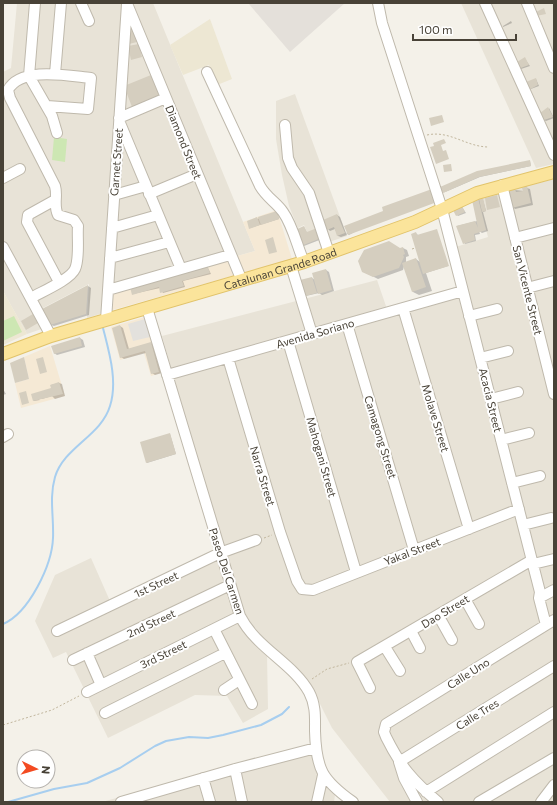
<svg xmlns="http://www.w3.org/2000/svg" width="557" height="805" font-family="Commissioner,sans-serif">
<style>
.residential{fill:#e8e3d7}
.commercial{fill:#f5e9d5}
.industrial{fill:#e4e0da}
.education{fill:#ede7d3}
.green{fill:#cde7b3}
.parking{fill:#e3e1dd}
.shadow{fill:#0003}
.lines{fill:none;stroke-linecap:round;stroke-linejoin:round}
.stream{stroke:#a7ceef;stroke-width:2}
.building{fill:#d5cebf}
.minor-casing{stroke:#bfb9ac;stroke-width:12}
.major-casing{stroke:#e1c36a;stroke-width:14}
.path{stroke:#c1b69d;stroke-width:1;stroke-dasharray:2 2;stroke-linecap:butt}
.minor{stroke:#fff;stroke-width:10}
.major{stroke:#fbe49b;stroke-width:12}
.labels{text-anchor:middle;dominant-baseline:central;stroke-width:4;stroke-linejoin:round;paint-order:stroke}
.street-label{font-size:11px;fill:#484237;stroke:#fff}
</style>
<rect width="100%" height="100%" fill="#f4f1e9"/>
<path class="residential" d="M17,3H153L255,251L111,292L109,311L87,318L89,284L41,309L50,326L27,334L3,291V72L11,68Z
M461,3H554V164L536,168Z
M295,94L347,236L329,242L307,232L304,225L298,228L289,206L282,175L276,139V101Z
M554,179V802H390L332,728L316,696L307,683L260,634L251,624L242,608L234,588L162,336L377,280L387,309L458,289L449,249L488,237L478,198Z
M215,551L238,621L267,655L268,709L243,723L227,696L195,695L108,738L66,652L53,658L35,621L55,575L91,558L110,601Z
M312,744L319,777L326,787L335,795L334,802H102Z"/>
<path class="commercial" d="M277,210L292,259L109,311L111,292L255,251L243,222Z
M145,317L161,373L151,376L144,353L120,360L111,327Z
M50,346L65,396L21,408L15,383L29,379L24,357Z"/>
<path class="industrial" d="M248,3H345L290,52Z"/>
<path class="education" d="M210,19L232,79L217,85L209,65L183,75L170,45Z
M3,291L27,334L3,345Z"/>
<path class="green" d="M54,137L67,139L65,162L52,160Z
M14,316L22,332L3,341V321Z"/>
<path class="parking" d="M145,319L150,337L133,341L128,324Z"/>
<path class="shadow" d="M511,21L512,23L503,27V26Z
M525,59L530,66L521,69H519Z
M536,79L539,86L528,90Z
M549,108L554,118L546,121L544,120Z
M530,161L531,166L480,177L443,193L478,172Z
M527,188L530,189L533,205L515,209L513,207L515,190L524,191Z
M432,190L349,235L346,233L347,235L341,237L338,236L335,229L330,231L328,229L337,215L340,217L346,233L384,212Z
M478,199L483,200L486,211L483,212L488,231L482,233L479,231L480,234L475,235L476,241L465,244L457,226L477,221Z
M462,207L466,213L458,216L457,215Z
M277,212L279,219L250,228L248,222Z
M304,227L307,233L322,239L304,246L302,245Z
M416,233L448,266L426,273L432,291L419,295L413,292L404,266L403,270L378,279L366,273L403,248L407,250L409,256L406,257V263L416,259L420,262Z
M207,266L211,274L183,281L185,287L163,293L160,288L133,294Z
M326,270L329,272L334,291L322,295L319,293L306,296L312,278L315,280Z
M88,286L91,288L89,315L54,326L51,325L43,310Z
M120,326L123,328L129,349L151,343L153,345L162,373L155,375L152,373L146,353L124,359L121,357Z
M80,338L83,340L85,347L57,355L54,353Z
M59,383L62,384L65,396L55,399L52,396L42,399L37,396L36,397L40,400L34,401L32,395L52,389L51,385Z
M3,389L6,394L3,395Z
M170,434L176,454L147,463L141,443Z"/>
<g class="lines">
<path class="stream" d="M3,624C29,613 52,565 53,538C54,517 49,498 55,477C64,447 101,436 110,406C118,381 109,352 103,328
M8,802L54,789L87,783L120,768L155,746L166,741L189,737L208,738L223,735L261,725L282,714L289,707"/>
</g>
<path class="building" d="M544,8L546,14L536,16V12Z
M134,30L137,42L129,44L127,31Z
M139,44L142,57L131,60L128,46Z
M525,57L529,65L518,69L517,62Z
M151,75L160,95L132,107L124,86Z
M536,78L538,85L527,91L526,82Z
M548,107L553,117L544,120L540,113Z
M442,115L444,122L431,126L429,118Z
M444,139L446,143L441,145L443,151L446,150L449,159L436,164L430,147L434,146L433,143Z
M530,160L531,166L479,177L443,193L440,187L477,171Z
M451,164L452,171L444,172L443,165Z
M527,186L531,203L512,208L508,191L515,189L516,192L523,191L522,188Z
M432,189L437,202L348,235L344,226L383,211L382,207Z
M497,195L500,207L487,210L485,198Z
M478,198L486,230L474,234L475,240L463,244L456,226L475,221L478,228L472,200Z
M483,198L486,211L482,212L479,199Z
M462,206L465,212L456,216L453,210Z
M277,211L279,219L261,225L258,217Z
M337,214L345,233L337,236L334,227L327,230L323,220Z
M257,217L260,225L249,229L247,221Z
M304,226L307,232L317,228L321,238L301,246L295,230Z
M437,229L449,266L423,274L411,234L416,232L417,235Z
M273,237L277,252L269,254L265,240Z
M389,241L400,248L403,247L404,251L405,254L403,255L404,257L399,268L373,277L362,272L358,261L364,250Z
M416,258L426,287L412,292L402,263Z
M207,265L210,273L182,281L184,286L160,293L159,287L132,295L130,287Z
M326,269L332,290L318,294L312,273Z
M312,277L317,293L305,296L300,280Z
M88,285L86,314L50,325L42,309Z
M33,314L38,323L26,330L21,321Z
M120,325L127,349L151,342L159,372L151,374L145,351L120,358L112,328Z
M80,337L82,346L54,354L51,346Z
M24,357L29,379L15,383L10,363Z
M43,357L47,372L40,374L36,359Z
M59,382L63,394L33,401L31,394L51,388L50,385Z
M26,391L29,403L22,405L19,393Z
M170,433L176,454L146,463L140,442Z"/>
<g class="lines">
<defs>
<path id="minor" d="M35,3L29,76L52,116L57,133
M81,3L89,21
M378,3L382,23L442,209L540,592L539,598L546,625
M485,3L554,155
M527,3L554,68
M128,6L242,281
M207,72L260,186C267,198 276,202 283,212C293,226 297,246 304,262
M55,74L61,3
M119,118L166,98
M120,123L181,269
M285,125L288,158L292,168L309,193L329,253
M3,178L20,169
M502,185L554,394
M149,194L197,174
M114,195L146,186
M55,200L28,215L27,222L59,282
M112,228L158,215
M515,238L554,228
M3,247L51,336
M110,258L169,242
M291,266L312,334
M527,288L554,281
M108,290L230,255
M31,298C41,292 70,280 75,269C80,258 77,238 78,226L74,220L58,215C53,205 58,196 55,186L10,98L8,90C21,66 69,76 91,78L88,109L47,106
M147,308L240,616C256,648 293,663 309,692C316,705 315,718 315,731C316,769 322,780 353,802
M403,308L469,529
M469,316L497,309
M106,320L127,4
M347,324L414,550
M288,341L356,572
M228,358L280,532L297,581L302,589L313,590L519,509
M480,358L508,351
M167,375L463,291
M491,399L518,392
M3,437L8,434
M501,440L529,433
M512,483L540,476
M523,525L551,518
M533,564L554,559
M539,598L554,590
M465,599L479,624
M438,615L452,640
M214,629L252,704
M57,631L220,553L256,540
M411,631L420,648
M385,647L400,671
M87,653L101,685
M73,660L230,585
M370,688L357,662L532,560
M224,690L239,680
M87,692L240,616
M105,713L225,653
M235,769L242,802
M203,778L210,802
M426,792L554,712
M121,802L235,769L316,748
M317,802L323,775
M417,802L404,778L399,762L554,666
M438,802C412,780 401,767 386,737L384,732L386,724L554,620
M479,802L554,758
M541,802L554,785"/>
<g id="major">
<path id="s1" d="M3,354L51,336L304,262L415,222L477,193L554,172"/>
</g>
</defs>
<use href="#minor" class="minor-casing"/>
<use href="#major" class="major-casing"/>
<path class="path" d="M427,135C450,130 466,147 489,147
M412,249L415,248
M264,538L272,535
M312,679L327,669L349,663
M3,725L52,710L79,696"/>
<use href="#minor" class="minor"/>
<use href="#major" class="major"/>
</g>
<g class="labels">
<g class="street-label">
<text transform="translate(184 142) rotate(68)">Diamond Street</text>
<text transform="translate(116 162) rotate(-86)">Garnet Street</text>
<text stroke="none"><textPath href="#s1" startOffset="290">Catalunan Grande Road</textPath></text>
<text transform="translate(528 290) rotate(76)">San Vicente Street</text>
<text transform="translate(315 333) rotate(-16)">Avenida Soriano</text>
<text transform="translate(491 400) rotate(76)">Acacia Street</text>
<text transform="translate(436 418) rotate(73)">Molave Street</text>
<text transform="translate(381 437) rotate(73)">Camagong Street</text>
<text transform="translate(322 457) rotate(74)">Mahogani Street</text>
<text transform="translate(263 476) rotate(73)">Narra Street</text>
<text transform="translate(412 551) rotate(-21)">Yakal Street</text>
<text transform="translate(227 571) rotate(72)">Paseo Del Carmen</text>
<text transform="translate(156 584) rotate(-25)">1st Street</text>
<text transform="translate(445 611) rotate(-31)">Dao Street</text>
<text transform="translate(151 623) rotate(-25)">2nd Street</text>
<text transform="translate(163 654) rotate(-26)">3rd Street</text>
<text transform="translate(468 673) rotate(-32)">Calle Uno</text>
<text transform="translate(477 714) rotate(-32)">Calle Tres</text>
</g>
</g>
<rect width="557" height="805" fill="none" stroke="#484237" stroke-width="8"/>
<g transform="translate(36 769) rotate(95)"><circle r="19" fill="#ffffff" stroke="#b6b3af"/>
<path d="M0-3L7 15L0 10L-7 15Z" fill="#f34a21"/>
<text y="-6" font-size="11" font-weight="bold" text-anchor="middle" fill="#484237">N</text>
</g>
<path d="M413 34v6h103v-6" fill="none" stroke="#484237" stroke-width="2"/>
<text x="419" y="34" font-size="12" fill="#484237" stroke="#ffffff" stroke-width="3" paint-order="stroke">100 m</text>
</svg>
